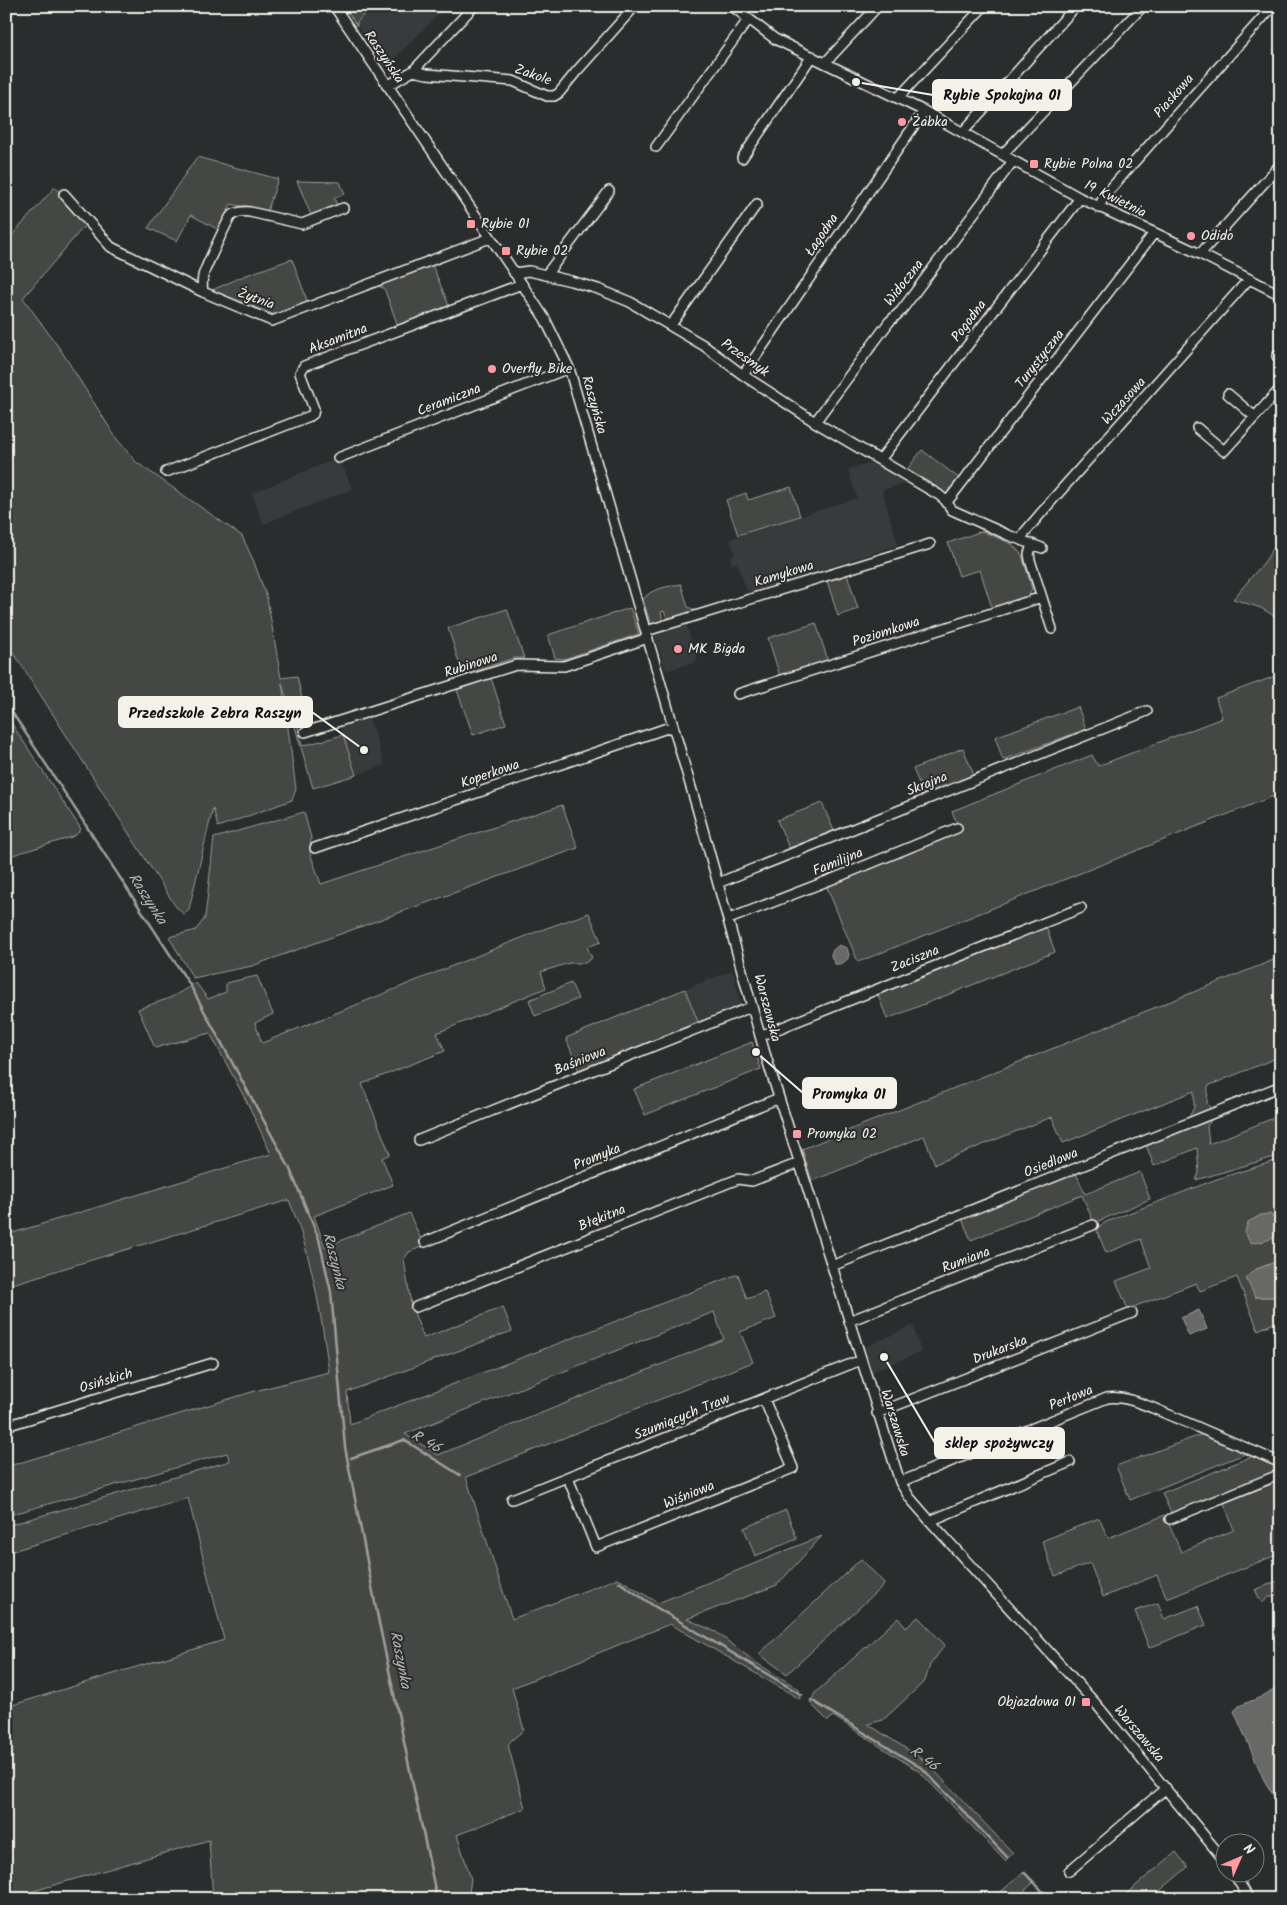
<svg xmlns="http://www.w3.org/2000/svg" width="1287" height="1905" font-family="Kalam,sans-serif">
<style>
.built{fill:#373a3a}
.green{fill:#444645;stroke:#9c9c96;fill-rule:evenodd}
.water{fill:#676866;stroke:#9f9f9a}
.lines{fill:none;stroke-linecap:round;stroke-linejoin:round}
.stream{stroke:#9f9f9a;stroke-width:2.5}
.minor-casing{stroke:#f4f1e8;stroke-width:12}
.minor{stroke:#2a2d2e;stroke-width:9}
.poi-dot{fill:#ff9aa2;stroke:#2a2d2e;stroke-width:2}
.labels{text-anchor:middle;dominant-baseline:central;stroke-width:4;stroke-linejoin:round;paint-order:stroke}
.street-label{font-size:14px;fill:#f4f1e8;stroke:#2a2d2e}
.poi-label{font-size:14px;fill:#f4f1e8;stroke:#2a2d2e;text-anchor:start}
.water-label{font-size:15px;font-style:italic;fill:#b5b3ae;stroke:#2a2d2e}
.leader{fill:none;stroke:#f4f1e8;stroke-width:2}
.callout-dot{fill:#f4f1e8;stroke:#2a2d2e;stroke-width:2}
.callout{fill:#f4f1e8;stroke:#f4f1e8;stroke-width:2}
.callout-label{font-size:15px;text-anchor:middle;font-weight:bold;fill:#111}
</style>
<rect width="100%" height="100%" fill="#2a2d2e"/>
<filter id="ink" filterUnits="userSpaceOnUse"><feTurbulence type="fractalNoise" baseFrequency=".02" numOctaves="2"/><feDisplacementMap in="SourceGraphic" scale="10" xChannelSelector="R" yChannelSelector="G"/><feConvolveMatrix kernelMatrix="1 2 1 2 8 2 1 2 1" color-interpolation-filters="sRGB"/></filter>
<g filter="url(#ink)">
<path class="built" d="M372,6H444L445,8L385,68L357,26V22Z
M333,460L335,465L342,463L352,489L263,524L252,493Z
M869,463L880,464L907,481V483L882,490L898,545L753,593L746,589L737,563L732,565L730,557L735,554L730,539L857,498L848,469Z
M686,624L698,661L666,671L654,634Z
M369,718L385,765L356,775L340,727Z
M733,970L741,1005L698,1022L685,989Z
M913,1325L921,1352L872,1372L865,1347Z"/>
<path class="green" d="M360,6H372L357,22V26L347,11L354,12Z
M197,157L278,179L267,212L231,204L219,230L191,215L177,241L148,228Z
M297,181L340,182L345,194L334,198L337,205L311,215Z
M55,187L86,224L23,298L62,352L116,438L136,462L242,536L254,562L267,598L281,678L297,676L307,722L311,725L322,721L323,724C314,726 308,729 303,719L297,721L302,746L343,735L356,775L313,788L282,683L296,789L292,800L218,827L213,808L189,909L184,914L176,907L6,641V242Z
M292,259L308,303L275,315L210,291L244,276Z
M432,264L449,306L398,326L384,288L380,287V283Z
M922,450L960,479L948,494L945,495L905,472Z
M791,487L800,516L738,535L726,500L746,493L748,500Z
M982,531L1012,544L1022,555L1032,589L1028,597L992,608L980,570L959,576L948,543Z
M1281,536V620L1261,608L1233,599L1265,561Z
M847,574L858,609L838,616L827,581Z
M681,584L688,607L696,611L672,618V617L667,618L664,611L661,612L663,621L651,625L643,600C650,588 668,587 681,584Z
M630,608L639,634L564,659L555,658L548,635Z
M507,609L524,658H514L463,675L448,628Z
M816,623L828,661L780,676L768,638Z
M1281,674V793L858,962L826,885L960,831L952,811L1092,755L1098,766L1222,718L1216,698Z
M491,678L506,724L473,735L457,690Z
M1078,707L1086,729L1003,760L995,737Z
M6,715L81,829L76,835L69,838L6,857Z
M963,748L974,775L924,795L913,769Z
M822,803L834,831L789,848L777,820Z
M562,805L578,848L252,966L193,978L169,937L196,930L205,918L214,838L304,812L311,838L310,853L321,884Z
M589,913L601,942L587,947L592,958L585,963H569L541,972L546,988L437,1033L445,1051L362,1084L390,1154L382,1158L393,1185L314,1216L325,1247L409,1213L424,1246L409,1252L404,1259L411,1305L424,1338L503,1307L512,1331L347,1392L350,1424L738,1274L747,1299L765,1292L776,1318L740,1332L753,1362L466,1477L512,1619L618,1578L658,1603L822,1536L777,1585L687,1619L716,1632L758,1664L799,1689L800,1699L670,1624L512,1688L524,1730C518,1736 512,1738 508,1745L525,1808L457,1835L471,1879L468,1899H213L209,1840L6,1899V1707L224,1640L188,1498L6,1553V1526L230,1461L227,1453L6,1516V1467L255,1391L329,1372C321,1313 312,1256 289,1200L6,1286V1235L271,1154L249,1106L210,1033L155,1048L138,1009L170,998L196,983L208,999L226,992V983L257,976L273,1014L255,1023L262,1043L541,930ZM714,1312L724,1339L438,1455L405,1434Z
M1046,927L1055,952L887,1019L878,995Z
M1281,957V1056L1208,1086L1207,1104L1211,1108L1189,1117L1194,1108V1091L1063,1143L1052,1117L935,1164L924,1136L812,1181L802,1149Z
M571,983L578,999L535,1016L529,1000Z
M685,989L698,1022L579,1071L566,1038Z
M752,1042L761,1069L645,1115L634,1089Z
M1281,1115V1155L1196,1180L1199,1173L1197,1148L1154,1166L1146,1145L1212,1119L1207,1126L1209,1144Z
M1281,1159V1260L1254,1270L1255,1297H1281V1320L1258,1330L1237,1277L1200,1291L1196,1283L1128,1309L1116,1281L1151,1268L1141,1239L1106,1253L1096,1228L1106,1222L1217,1179Z
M1140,1172L1150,1199L1094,1223L1082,1195L971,1240L962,1219L1076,1173L1085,1194Z
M1203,1434L1247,1453L1130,1500L1116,1466Z
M1253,1456L1281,1466V1471L1171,1513L1162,1493Z
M1281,1480V1553L1167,1599L1157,1575L1103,1597L1090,1563L1055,1576L1042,1541L1099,1518L1108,1538L1165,1515L1181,1552L1234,1530L1224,1503Z
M786,1510L797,1539L755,1556L744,1528Z
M861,1559L885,1584L787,1674L759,1654Z
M1280,1580L1281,1594L1269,1597L1262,1603L1255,1590Z
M1158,1603L1164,1619L1198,1606L1206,1625L1149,1648L1135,1611Z
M918,1617L945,1645L930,1665L925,1681L883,1720L868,1724L925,1761L1013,1853L1005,1861L920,1772L833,1716L828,1721L810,1703L815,1693L898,1618L906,1628Z
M1176,1852L1188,1867L1150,1899H1120Z
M1023,1872L1033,1883L1015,1899H993Z"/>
<path class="water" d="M839,945L847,948L849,955C848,961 841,965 835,964L831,956L832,951Z
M1270,1214L1278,1220L1280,1230C1272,1241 1263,1242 1250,1243L1245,1232L1248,1222L1261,1215Z
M1281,1260V1297H1255L1246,1278L1254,1270Z
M1199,1310L1207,1329L1189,1336L1181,1318Z
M1281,1685V1808L1264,1780L1234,1711L1239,1706L1261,1697Z"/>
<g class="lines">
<path class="stream" d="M6,703L190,985L289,1167L319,1239L331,1292L345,1447L378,1618L437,1899
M351,1458L404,1440L460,1475
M619,1582L654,1606L802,1695
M811,1700L923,1769L1007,1857
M1024,1872L1050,1899"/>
<defs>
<path id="minor" d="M334,6L522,284L545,319L569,368L697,808L764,1050L900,1482L910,1498L930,1521L1097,1705L1224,1860
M732,6L775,39L924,111L1080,198L1200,254L1281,295
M825,63L878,6
M413,71L427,74L513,81L547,96H554L559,93L576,72L635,6
M387,86L413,71L474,6
M898,98L984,6
M963,132L1076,6
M656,147L748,20
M1003,154L1143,6
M742,158L812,56
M64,194L111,247L203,292L272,321L490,238
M1099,208L1104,196L1273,6
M1200,254L1281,164
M514,273L529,271L571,281L598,289L630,302L703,345L743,375L815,422L939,495L945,500L952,510L1008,535L1042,548
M546,275L609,191
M203,292C202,287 202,282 203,276C204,270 228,220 231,216C236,212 244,211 250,212L302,224L343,208
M671,325L757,204
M1277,356L1281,361
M743,375L924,111
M1228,394L1255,417
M815,422L889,322L901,311L1013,161
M1197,428L1224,451L1281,388
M338,458L569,368
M880,460L1080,198
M166,472L310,416L313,414L314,409L300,373L304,366L522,284
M947,502L1154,233
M1021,540L1025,532L1054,498L1248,280
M1032,545L1029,554L1030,560L1052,629
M646,631L930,544
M738,694L1042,597
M305,732L516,665L564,666L648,638
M315,848L673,726
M718,883L1147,711
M729,919L835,878L957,828
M760,1036L1081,908
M419,1140L751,1007
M425,1242L779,1098
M832,1266L1281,1086
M416,1307L738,1179L752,1181L799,1163
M849,1321L1093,1225
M877,1413L1132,1313
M6,1426L213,1363
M568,1478L596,1547L793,1468L764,1399
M900,1482L1107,1398C1124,1396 1137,1402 1153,1408L1281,1463
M512,1499L861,1360
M1170,1519L1281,1474
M930,1521L1070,1462
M1069,1871L1166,1788
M1233,1872L1249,1899"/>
</defs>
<use href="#minor" class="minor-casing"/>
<use href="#minor" class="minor"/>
</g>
</g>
<g class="poi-dot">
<circle cx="902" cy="122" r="5"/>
<rect x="1029" y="159" width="10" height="10" rx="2.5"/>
<rect x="466" y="219" width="10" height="10" rx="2.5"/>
<circle cx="1191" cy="236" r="5"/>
<rect x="501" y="246" width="10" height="10" rx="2.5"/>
<circle cx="492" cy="369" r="5"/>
<circle cx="678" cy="649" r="5"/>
<rect x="792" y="1129" width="10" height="10" rx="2.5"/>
<rect x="1081" y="1697" width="10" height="10" rx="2.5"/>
</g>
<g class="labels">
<g class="street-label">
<text transform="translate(384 57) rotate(56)">Raszyńska</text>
<text transform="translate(533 75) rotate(19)">Zakole</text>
<text transform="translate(1174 96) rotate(-49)">Piaskowa</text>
<text transform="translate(1115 199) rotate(26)">19 Kwietnia</text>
<text transform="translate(822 235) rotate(-56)">Łagodna</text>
<text transform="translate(904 283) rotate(-52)">Widoczna</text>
<text transform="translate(256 299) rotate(20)">Żytnia</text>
<text transform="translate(969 321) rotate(-53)">Pogodna</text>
<text transform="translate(338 339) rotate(-21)">Aksamitna</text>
<text transform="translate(745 358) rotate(35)">Przesmyk</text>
<text transform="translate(1040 359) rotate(-52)">Turystyczna</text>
<text transform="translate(449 400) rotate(-21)">Ceramiczna</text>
<text transform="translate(1124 401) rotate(-48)">Wczasowa</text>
<text transform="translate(594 405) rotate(74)">Raszyńska</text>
<text transform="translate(784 574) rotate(-17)">Kamykowa</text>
<text transform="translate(886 632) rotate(-18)">Poziomkowa</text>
<text transform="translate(471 665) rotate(-18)">Rubinowa</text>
<text transform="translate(490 774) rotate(-19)">Koperkowa</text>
<text transform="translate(927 784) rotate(-22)">Skrajna</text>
<text transform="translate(838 862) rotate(-22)">Familijna</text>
<text transform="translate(915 959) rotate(-22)">Zaciszna</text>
<text transform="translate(767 1008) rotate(75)">Warszawska</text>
<text transform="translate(580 1061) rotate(-22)">Baśniowa</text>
<text transform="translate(597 1157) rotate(-22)">Promyka</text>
<text transform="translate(1051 1163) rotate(-22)">Osiedlowa</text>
<text transform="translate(602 1218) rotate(-22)">Błękitna</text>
<text transform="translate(966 1260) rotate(-21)">Rumiana</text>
<text transform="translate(1000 1350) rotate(-21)">Drukarska</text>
<text transform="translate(106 1381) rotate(-17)">Osińskich</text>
<text transform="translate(1071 1398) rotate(-22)">Perłowa</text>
<text transform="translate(682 1417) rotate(-22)">Szumiących Traw</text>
<text transform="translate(895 1423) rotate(73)">Warszawska</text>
<text transform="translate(689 1495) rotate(-22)">Wiśniowa</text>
<text transform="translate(1139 1734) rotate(50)">Warszawska</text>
</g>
<g class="poi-label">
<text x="912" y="122">Żabka</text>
<text x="1044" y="164">Rybie Polna 02</text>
<text x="481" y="224">Rybie 01</text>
<text x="1201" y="236">Odido</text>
<text x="516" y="251">Rybie 02</text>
<text x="502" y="369">Overfly Bike</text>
<text x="688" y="649">MK Bigda</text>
<text x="807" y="1134">Promyka 02</text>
<text x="1076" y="1702" text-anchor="end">Objazdowa 01</text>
</g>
<g class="water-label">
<text transform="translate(147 899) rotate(57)">Raszynka</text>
<text transform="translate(334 1261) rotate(76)">Raszynka</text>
<text transform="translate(426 1442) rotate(29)">R 46</text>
<text transform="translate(400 1660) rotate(79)">Raszynka</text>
<text transform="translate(924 1759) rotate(37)">R 46</text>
</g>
</g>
<path class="leader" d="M856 82L933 95M364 750L312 712M756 1052L803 1093M884 1357L935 1443"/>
<g class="callout-dot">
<circle cx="856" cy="82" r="5"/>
<circle cx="364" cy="750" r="5"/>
<circle cx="756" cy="1052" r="5"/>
<circle cx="884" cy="1357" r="5"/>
</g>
<g class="callout">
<rect x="933" y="80" width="138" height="30" rx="5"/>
<rect x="119" y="697" width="193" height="30" rx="5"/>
<rect x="803" y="1078" width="93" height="30" rx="5"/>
<rect x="935" y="1428" width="129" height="30" rx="5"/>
</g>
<g class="callout-label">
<text x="1002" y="100">Rybie Spokojna 01</text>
<text x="215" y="718">Przedszkole Zebra Raszyn</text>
<text x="849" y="1099">Promyka 01</text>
<text x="999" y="1448">sklep spożywczy</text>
</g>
<rect width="1287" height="1905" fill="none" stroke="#2a2d2e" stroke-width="25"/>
<rect x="12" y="12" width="1262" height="1880" fill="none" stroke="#f4f1e8" stroke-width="2" filter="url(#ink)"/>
<g transform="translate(1240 1858) rotate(45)"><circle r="24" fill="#2a2d2e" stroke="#7b7b78"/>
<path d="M0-4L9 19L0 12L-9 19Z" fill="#ff9aa2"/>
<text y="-8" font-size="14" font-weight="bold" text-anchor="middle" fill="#f4f1e8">N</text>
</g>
</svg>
